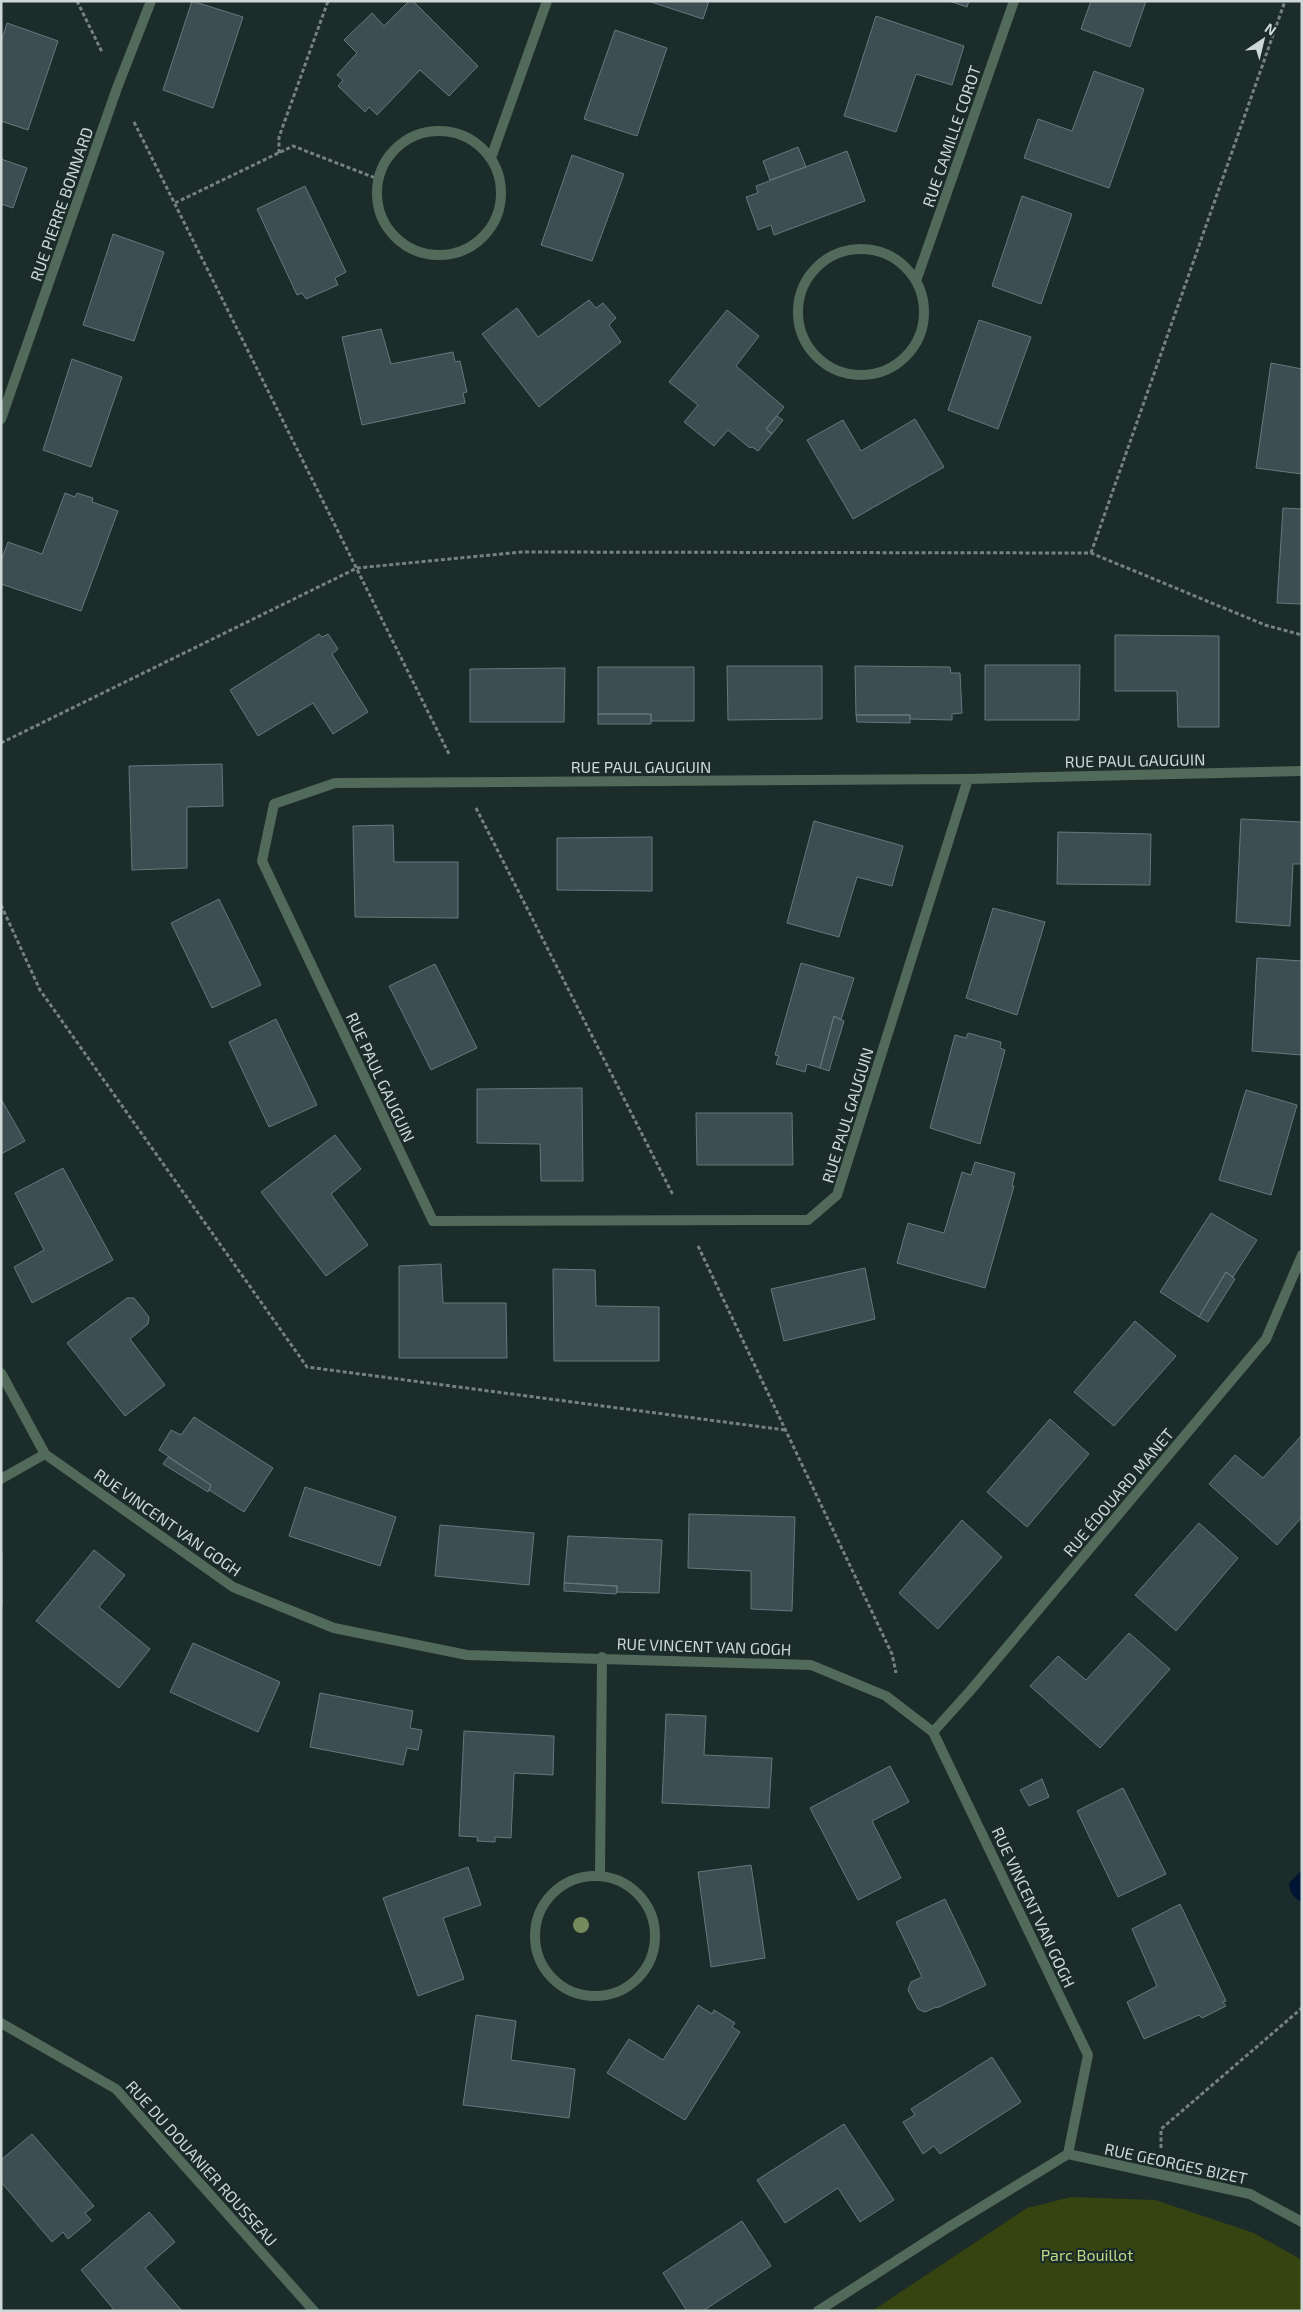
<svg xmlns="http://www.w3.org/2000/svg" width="1303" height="2312" font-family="'Exo 2',sans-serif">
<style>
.green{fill:#364411}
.water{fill:#001533}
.building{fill:#3d4d52;stroke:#67787d}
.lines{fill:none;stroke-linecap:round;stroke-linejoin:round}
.path{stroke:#758280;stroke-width:3;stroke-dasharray:4 2.5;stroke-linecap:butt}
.street{stroke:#526a5a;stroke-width:10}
.tree{fill:#758b5b}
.labels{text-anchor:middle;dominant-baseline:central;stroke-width:4.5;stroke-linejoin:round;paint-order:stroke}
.street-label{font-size:16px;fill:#ced8d6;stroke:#1c2c2a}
.park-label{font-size:16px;fill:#bdd883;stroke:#1c2c2a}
</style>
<rect width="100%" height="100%" fill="#1c2c2a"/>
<path class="green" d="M1071,2197L1155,2200L1254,2233L1302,2260V2311H872L1027,2208Z"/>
<path class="water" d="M1302,1870V1902C1293,1898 1290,1892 1289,1883Z"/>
<path class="building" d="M192,1L243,17L213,108L163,90Z
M409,1H413L478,66L449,96L420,70L377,115L369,107L365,112L338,86L343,80L337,75L357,53L344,40L372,13L384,26Z
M648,1H709L703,19Z
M949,1H969L967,7Z
M1091,1H1146L1130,47L1081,29Z
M876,16L964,46L952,85L916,74L896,132L844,116Z
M7,23L58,41L28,130L1,121V42Z
M615,30L667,48L637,136L584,119Z
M1094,71L1144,89L1109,188L1024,158L1038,119L1072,131Z
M798,147L806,167L770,180L763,161Z
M847,151L865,201L774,235L771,225L758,230L746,197L758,193L756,186Z
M572,155L624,174L592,261L541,245Z
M1,159L27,168L13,208L1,204Z
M305,186L346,272L335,278L338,285L306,299L302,293L297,295L257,209Z
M1022,196L1072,214L1041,304L992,286Z
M113,234L164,252L134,341L83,325Z
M589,300L596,308L603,303L616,318L609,325L621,342L539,407L482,334L517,308L538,337Z
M727,310L759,336L736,366L784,407L766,429L772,434L758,451L752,447L750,448L728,430L714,446L684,422L698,405L669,382Z
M979,320L1031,337L998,429L948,410Z
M381,329L391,364L453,352L455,362L460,361L467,392L463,393L465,403L362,425L342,337Z
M72,359L122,377L91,467L43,450Z
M1271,363L1302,369V474L1256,468Z
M777,416L783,420L772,434L766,429Z
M915,419L944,467L853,519L807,440L843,420L861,451Z
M65,493L75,497L77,493L93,498L92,502L118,511L81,611L1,584V561L8,542L42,554Z
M1283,508L1302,509V604L1277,603Z
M319,634L322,637L328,634L338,649L332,654L368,712L333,734L313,703L258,736L230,690Z
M1115,635L1219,636V727H1178L1177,691H1115Z
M985,665H1080L1079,720H985Z
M727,666H822V719L728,720Z
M855,666L950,667L951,673H960L962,713L952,714V720L910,719V715H856Z
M598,667H694V721H651V714H598Z
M565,668L564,722H470V669Z
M598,714H651V724H598Z
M856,715H910V723L857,722Z
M222,764L223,806L187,807V868L132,870L129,766Z
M1241,819L1302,822V864H1293L1290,926L1236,922Z
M814,821L903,846L892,886L857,877L839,937L787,923Z
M393,825L394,862H458V918L355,917L353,826Z
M1058,832L1151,834L1150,885L1057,884Z
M652,837V891L557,890V838Z
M219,899L261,985L212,1008L171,923Z
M993,908L1045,922L1017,1015L966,998Z
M1257,958L1302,961V1055L1252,1051Z
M801,963L854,978L841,1020L834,1016L820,1068L807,1064L805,1072L776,1064L779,1056L775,1055Z
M435,964L477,1048L431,1070L389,986Z
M834,1016L844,1021L829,1071L820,1068Z
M276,1019L317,1105L269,1127L229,1042Z
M968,1033L1001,1042L1000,1048L1005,1050L980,1144L930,1128L955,1035L966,1038Z
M582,1088L583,1181H541L540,1144L477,1143V1089Z
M1246,1090L1297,1105L1271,1195L1219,1180Z
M1,1099L25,1141L1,1154Z
M696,1113H792L793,1165H697Z
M335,1135L361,1169L331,1194L368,1245L326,1276L261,1192Z
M975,1162L1015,1173L1012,1186H1014L985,1288L897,1263L908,1223L944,1233L962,1172L971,1175Z
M63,1168L113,1260L32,1303L14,1267L44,1250L15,1193Z
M1211,1213L1257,1240L1233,1277L1226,1272L1199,1317L1160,1292Z
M441,1264L443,1303H506L507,1358H399V1266Z
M865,1268L875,1319L784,1341L771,1289Z
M553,1269L595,1270L596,1306L659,1307V1361H554Z
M1226,1272L1235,1279L1208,1322L1199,1317Z
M127,1298H134L149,1317L148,1324L130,1339L165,1385L125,1416L67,1343Z
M1135,1321L1176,1356L1114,1426L1074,1392Z
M194,1417L273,1468L244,1512L209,1490L211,1485L159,1450L171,1430L181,1435Z
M1050,1419L1089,1454L1027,1527L987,1492Z
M1302,1435V1517L1277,1545L1209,1484L1235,1455L1263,1478Z
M168,1457L211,1485L208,1492L163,1464Z
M305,1487L396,1517L380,1566L289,1536Z
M689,1514L795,1517L792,1611L751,1609V1571L688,1568Z
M962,1520L1002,1557L938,1629L899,1593Z
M1199,1523L1238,1558L1176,1631L1135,1595Z
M440,1525L534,1533L529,1585L435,1576Z
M568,1536L662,1540L659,1593L617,1592V1586L564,1583Z
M94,1550L125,1575L99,1607L150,1649L119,1688L36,1621Z
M1,1552H2V1606H1Z
M564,1583L617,1586V1592L616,1594L564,1591Z
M1129,1633L1170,1669L1100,1748L1030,1686L1058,1656L1086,1680Z
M193,1643L280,1682L258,1732L170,1692Z
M320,1693L413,1711L410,1728L422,1730L418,1750L407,1748L403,1765L310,1747Z
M666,1714L706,1716L704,1755L772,1758L769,1808L662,1803Z
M464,1731L554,1736L553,1775L514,1773L511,1838L495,1837V1842L477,1841L478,1837L459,1836Z
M890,1766L909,1802L872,1821L901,1878L858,1900L810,1808Z
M1042,1779L1049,1797L1029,1806L1020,1790Z
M1123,1788L1166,1874L1118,1897L1077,1811Z
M751,1865L765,1958L711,1967L698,1872Z
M468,1867L481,1905L443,1918L464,1979L418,1996L383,1898Z
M945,1899L986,1985L937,2008L936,2007L925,2012L918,2009L908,1990L911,1982L922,1977L896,1922Z
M1180,1904L1226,2001L1223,2002L1226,2006L1202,2018L1199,2015L1144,2039L1127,2002L1157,1986L1132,1929Z
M698,2005L712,2014L714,2010L735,2023L732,2027L740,2032L685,2120L607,2073L629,2039L663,2060Z
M476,2015L516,2021L511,2060L575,2069L569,2118L463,2105Z
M992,2057L1021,2102L940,2154L934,2146L923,2154L903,2122L915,2115L911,2109Z
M844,2124L894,2200L860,2222L838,2188L785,2223L757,2180Z
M32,2134L94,2206L85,2213L91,2220L68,2239L63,2232L52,2242L1,2182V2160Z
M149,2212L175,2242L145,2268L182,2311H115L81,2270Z
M742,2221L771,2266L703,2311H687L663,2273Z"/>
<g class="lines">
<path class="path" d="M77,1L102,52
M134,122L450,756
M279,153V137L328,1
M175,203L293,146L378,179
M1091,553L1285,1
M1,743L357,568L522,552L1091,553L1265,625L1302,635
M476,808L673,1195
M1,905L40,990L307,1367L785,1430
M698,1246L892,1654L896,1673
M1161,2148V2129L1302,2008"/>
<path class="street" d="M377 193a62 62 0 1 1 124 0a62 62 0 1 1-124 0Z
M491,158L547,1
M798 312a63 63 0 1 1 126 0a63 63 0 1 1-126 0Z
M916,281L1014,1
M1,419L117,88L151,1
M968,779L837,1195L808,1220L433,1221L262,861L274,804L335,783L968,779L1302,771
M1,1373L45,1454L233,1587L334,1628L467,1655L811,1665L886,1696L933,1732L1088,2055L1068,2154L952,2225L818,2311
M1,1479L45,1454
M933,1732L970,1691L1266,1339L1302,1255
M600,1876L602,1657
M535 1936a60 60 0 1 1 120 0a60 60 0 1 1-120 0Z
M1,2023L116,2089L314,2311
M1068,2154L1250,2194L1302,2222"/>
</g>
<circle class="tree" cx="581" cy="1925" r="8"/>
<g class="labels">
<g class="street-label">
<text transform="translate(951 136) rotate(-71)">RUE CAMILLE COROT</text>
<text transform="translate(61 204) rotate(-71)">RUE PIERRE BONNARD</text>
<text transform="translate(1135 760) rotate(-1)">RUE PAUL GAUGUIN</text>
<text x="641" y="766">RUE PAUL GAUGUIN</text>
<text transform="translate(381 1077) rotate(65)">RUE PAUL GAUGUIN</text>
<text transform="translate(847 1115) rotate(-73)">RUE PAUL GAUGUIN</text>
<text transform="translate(1118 1492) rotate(-50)">RUE ÉDOUARD MANET</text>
<text transform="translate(168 1522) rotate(35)">RUE VINCENT VAN GOGH</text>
<text transform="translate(704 1646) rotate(2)">RUE VINCENT VAN GOGH</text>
<text transform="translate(1034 1907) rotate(65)">RUE VINCENT VAN GOGH</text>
<text transform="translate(202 2163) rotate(48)">RUE DU DOUANIER ROUSSEAU</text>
<text transform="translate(1176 2163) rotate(12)">RUE GEORGES BIZET</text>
</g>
<g class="park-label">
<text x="1087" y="2254">Parc Bouillot</text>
</g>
</g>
<rect width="1303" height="2312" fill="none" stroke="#ced8d6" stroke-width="5"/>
<g transform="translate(1263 40) rotate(35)" stroke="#1c2c2a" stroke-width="4" paint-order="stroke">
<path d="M0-4L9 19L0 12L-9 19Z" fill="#ced8d6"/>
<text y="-8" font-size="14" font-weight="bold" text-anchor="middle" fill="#ced8d6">N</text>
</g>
</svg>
